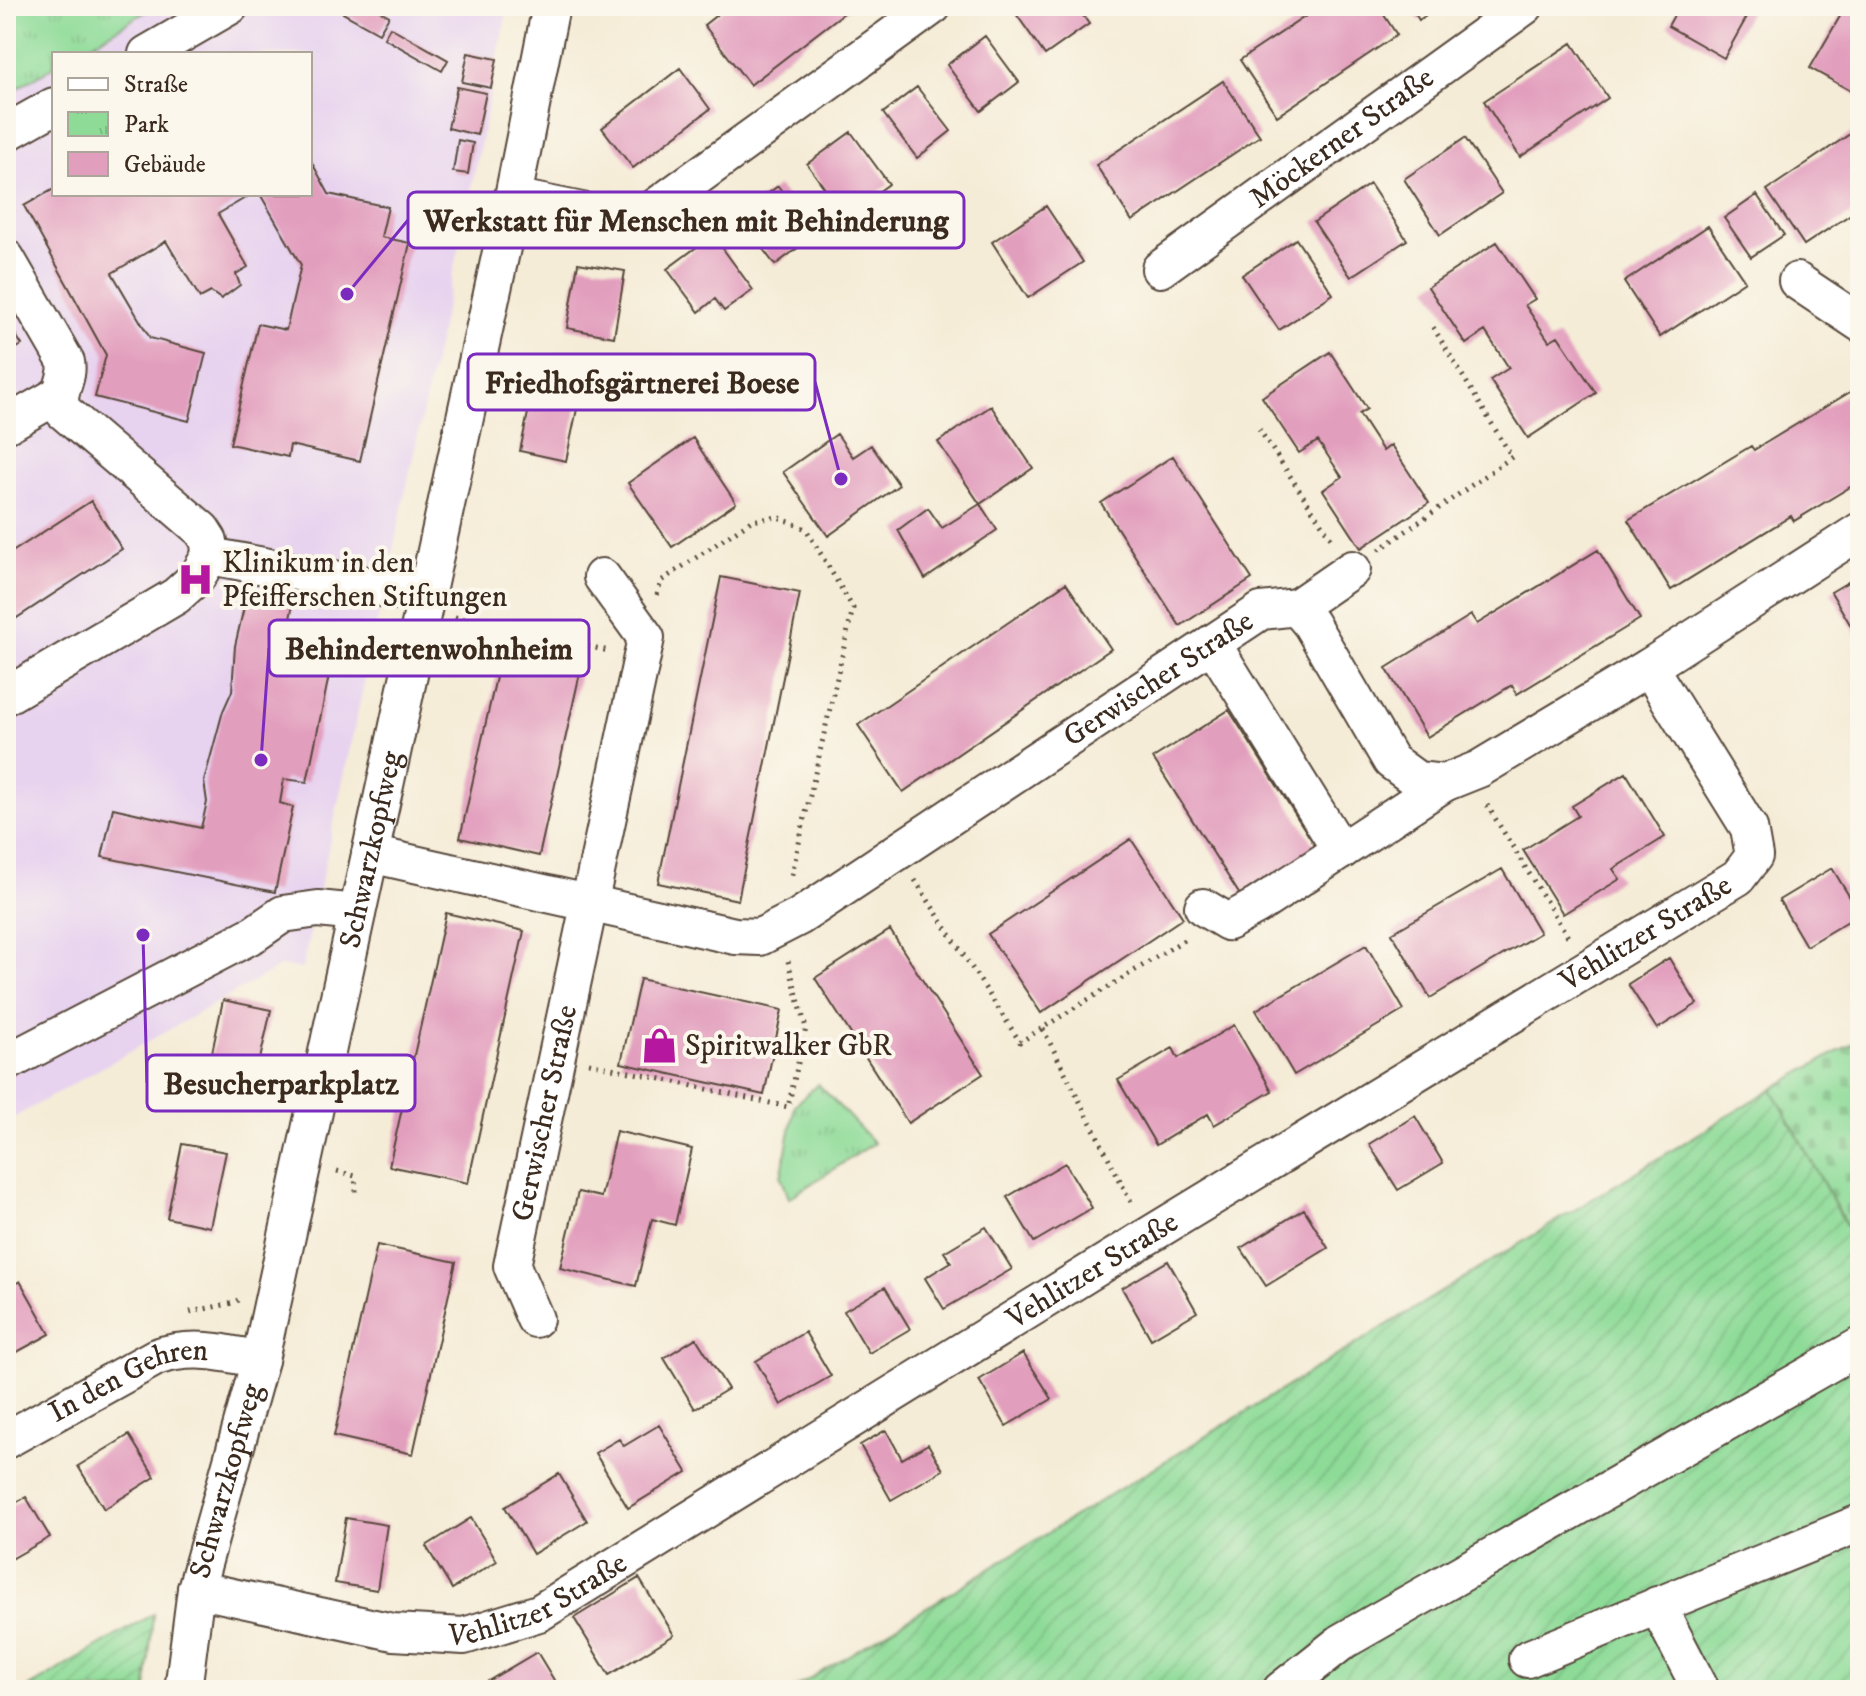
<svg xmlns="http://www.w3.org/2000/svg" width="1866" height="1696" font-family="'IM FELL DW Pica',serif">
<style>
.built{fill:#e7d2ef;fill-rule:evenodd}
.cemetery{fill:url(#cemetery-stones);stroke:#64825b;stroke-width:2}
.park{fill:url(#park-tufts);stroke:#64825b;stroke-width:2}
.garden{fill:url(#garden-furrows);stroke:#64825b;stroke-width:2}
.building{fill:#e29ebd}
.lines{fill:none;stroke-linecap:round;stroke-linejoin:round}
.minor-casing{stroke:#57473a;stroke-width:40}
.path{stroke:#57473a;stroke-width:5;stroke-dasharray:2 6;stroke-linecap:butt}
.minor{stroke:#fff;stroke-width:36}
.labels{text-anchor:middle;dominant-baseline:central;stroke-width:8;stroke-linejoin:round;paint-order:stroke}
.street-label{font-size:30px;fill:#3b2a1e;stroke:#fbf7ec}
.poi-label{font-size:30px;fill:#3b2a1e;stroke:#fbf7ec;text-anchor:start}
.leader{fill:none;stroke:#7b2cbf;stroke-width:3}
.callout-dot{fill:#7b2cbf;stroke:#fbf7ec;stroke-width:3}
.callout{fill:#fbf7ec;stroke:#7b2cbf;stroke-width:3}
.callout-label{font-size:32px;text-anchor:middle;font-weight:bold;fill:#3b2a1e}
</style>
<defs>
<pattern id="cemetery-stones" width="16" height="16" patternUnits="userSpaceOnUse" patternTransform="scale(2)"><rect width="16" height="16" fill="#8edb98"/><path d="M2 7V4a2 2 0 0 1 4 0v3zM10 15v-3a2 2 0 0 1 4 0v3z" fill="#7bbc83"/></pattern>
<pattern id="park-tufts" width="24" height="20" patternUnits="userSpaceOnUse" patternTransform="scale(2)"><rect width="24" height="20" fill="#8edb98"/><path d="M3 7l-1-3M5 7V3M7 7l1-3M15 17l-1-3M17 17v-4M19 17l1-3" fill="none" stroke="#7bbc83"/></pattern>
<pattern id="garden-furrows" width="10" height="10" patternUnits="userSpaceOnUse" patternTransform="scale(2)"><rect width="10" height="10" fill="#8edb98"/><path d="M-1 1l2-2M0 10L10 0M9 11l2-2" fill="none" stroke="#7bbc83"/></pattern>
</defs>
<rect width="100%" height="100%" fill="#fbf7ec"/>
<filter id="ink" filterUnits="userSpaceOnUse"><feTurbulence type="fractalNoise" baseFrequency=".0125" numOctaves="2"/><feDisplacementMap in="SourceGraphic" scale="16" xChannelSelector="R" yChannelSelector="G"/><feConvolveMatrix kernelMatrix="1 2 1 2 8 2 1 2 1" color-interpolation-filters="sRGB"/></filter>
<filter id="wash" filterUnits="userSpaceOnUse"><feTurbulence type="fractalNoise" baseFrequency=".006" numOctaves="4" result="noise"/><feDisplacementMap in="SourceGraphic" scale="32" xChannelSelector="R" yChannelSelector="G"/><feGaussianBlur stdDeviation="1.8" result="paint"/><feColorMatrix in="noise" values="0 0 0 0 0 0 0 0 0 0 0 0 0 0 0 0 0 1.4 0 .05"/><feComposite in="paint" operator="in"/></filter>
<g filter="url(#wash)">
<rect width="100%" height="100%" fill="#f5ecd7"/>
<path class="built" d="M6,6H508L475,171L302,969L281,966L6,1122ZM54,54H310V194H54Z"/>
<path class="cemetery" d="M1860,1039V1251L1772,1089Z"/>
<path class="park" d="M6,6H155L75,54H54V66L6,95Z
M818,1084L874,1143L789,1198L781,1177L795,1105Z"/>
<path class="garden" d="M1772,1089L1860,1251V1690H792Z
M153,1614L146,1690H25Z"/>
<g id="blocks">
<path class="building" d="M347,6H371L389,16L379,33L343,13Z
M728,6H853L750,85L704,25Z
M1021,6H1076L1089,24L1045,55L1014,11Z
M1321,6H1378L1397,35L1277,116L1240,60Z
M1410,6H1440L1419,20Z
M1679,6H1753L1724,58L1668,26Z
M1846,6H1860V96L1810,68Z
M390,27L448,60L442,71L384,38Z
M985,36L1019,82L981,111L947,65Z
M1572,43L1608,98L1520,157L1484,101Z
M468,53L497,59L491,88L462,82Z
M680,68L710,109L633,168L602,128Z
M1223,81L1260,136L1132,221L1096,165Z
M457,87L486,93L477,135L448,128Z
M917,87L951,131L917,158L883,113Z
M851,132L889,184L845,216L807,164Z
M1853,132L1860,143V208L1804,245L1767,190Z
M1465,138L1502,193L1440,235L1404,179Z
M458,140L473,143L468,174L453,172Z
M310,159L329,194L388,207L381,237L410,243L360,461L290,445L288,457L230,444L258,324L286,330L301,265L260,194H310Z
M1370,184L1407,240L1351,277L1314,222Z
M778,186L815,235L775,265L738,216Z
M54,189V194H252L218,214L248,267L236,274L240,285L221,299L211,292L200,298L166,241L112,273L150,338L206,353L189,421L95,397L106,355L24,206Z
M1757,195L1784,235L1751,257L1724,218Z
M1046,206L1083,262L1028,298L992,242Z
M1708,226L1745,281L1660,337L1624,282Z
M713,235L753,290L724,311L715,299L699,312L667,269Z
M1296,239L1333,294L1279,330L1242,275Z
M1497,242L1535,299L1525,305L1549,341L1558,336L1596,393L1528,438L1490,380L1509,368L1485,331L1466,344L1428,287Z
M578,263L625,271L614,337L567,328Z
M6,319L22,345L6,354Z
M1330,352L1367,409L1359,414L1383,451L1391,445L1429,503L1361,548L1323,490L1342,477L1318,441L1299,453L1262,397Z
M536,375L582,385L566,461L520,451Z
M1860,386V481L1794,521L1791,516L1671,590L1628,520L1751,446L1754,450Z
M991,406L1033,468L980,504L938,442Z
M837,434L853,457L871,445L899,485L828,536L783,472Z
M693,438L736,503L672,547L628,483Z
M1173,456L1252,579L1180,626L1101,503Z
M91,501L122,549L12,621L6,612V556Z
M980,504L997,530L925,579L898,530L928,508L942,528Z
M1598,550L1640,619L1517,694L1512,685L1427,737L1386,668L1471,615L1477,624Z
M1860,575V641L1831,592Z
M721,577L800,593L738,900L658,883Z
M1066,583L1111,649L903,792L858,725Z
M247,594L293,604L283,653L331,666L307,782L284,779L280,803L293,807L275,892L102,857L113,808L201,828L207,802L204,781L223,711L232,691L235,646Z
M503,646L582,664L539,856L460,838Z
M1229,710L1321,855L1245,903L1153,758Z
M1626,773L1665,837L1613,869L1620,879L1563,914L1523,850L1578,816L1572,806Z
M1131,839L1183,918L1041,1013L988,934Z
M1832,868L1860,914L1806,946L1779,900Z
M1502,869L1540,933L1430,998L1392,933Z
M446,913L524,931L468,1183L389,1166Z
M890,930L983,1074L908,1123L815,978Z
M1366,945L1404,1010L1294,1075L1256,1010Z
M1669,958L1697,1004L1657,1029L1628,984Z
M640,979L782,1010L764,1095L621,1063Z
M223,1000L271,1010L256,1077L209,1067Z
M1234,1025L1272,1091L1214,1125L1208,1114L1156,1145L1118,1080L1173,1048L1178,1058Z
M1415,1116L1443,1163L1398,1190L1369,1144Z
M616,1131L692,1149L675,1225L652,1219L636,1286L560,1268L578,1192L601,1197Z
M182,1144L226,1152L210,1227L167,1218Z
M1065,1163L1092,1208L1034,1242L1007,1197Z
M1304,1209L1328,1248L1266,1286L1241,1248Z
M986,1227L1012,1269L944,1309L925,1278L951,1262L944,1252Z
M377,1245L456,1262L413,1454L334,1436Z
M1168,1261L1197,1312L1151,1339L1122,1288Z
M20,1281L50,1334L6,1358V1289Z
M885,1287L910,1329L869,1353L844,1311Z
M805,1332L831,1376L781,1405L756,1361Z
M696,1338L728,1389L695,1409L664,1358Z
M1023,1353L1052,1399L1006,1426L979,1380Z
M659,1425L687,1472L628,1508L595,1453L619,1439L624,1446Z
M886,1430L902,1459L928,1444L943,1470L891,1500L860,1445Z
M129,1435L155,1477L104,1509L78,1466Z
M559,1474L587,1521L533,1554L505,1507Z
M26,1497L50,1537L6,1562V1508Z
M346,1518L387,1525L377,1590L335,1583Z
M471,1518L497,1561L452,1589L426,1546Z
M639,1578L674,1635L609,1675L574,1618Z
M537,1652L560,1690H493L488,1681Z"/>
</g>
</g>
<g filter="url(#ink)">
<use href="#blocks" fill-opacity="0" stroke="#57473a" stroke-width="2"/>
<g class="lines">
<defs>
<g id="minor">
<path d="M147,54L230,6"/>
<path d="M6,133L54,106"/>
<path d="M513,197L621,219L646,214L933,6"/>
<path d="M6,258L66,362C70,380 54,393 63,411L202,530L209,541L210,556"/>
<path id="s1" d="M1160,269L1525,6"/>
<path d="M1797,281L1860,323"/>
<path d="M6,425L60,394"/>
<path d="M1297,607L1352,569"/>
<path d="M1212,643L1341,851"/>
<path d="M6,696L176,596L197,577L210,556L426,596"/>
<path id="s2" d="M370,854L735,936L760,937L799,917L1261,611L1297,607L1311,624L1391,761L1417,780L1444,783L1479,769L1649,667L1860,531"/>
<path d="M1203,907L1228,922L1257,906L1444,783"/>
<path d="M6,1063L254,934L283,914L318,909L357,913"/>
<path id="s3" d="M535,1319L512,1266L646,638L602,577"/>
<path id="s4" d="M6,1440L156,1357C192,1345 223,1352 260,1360"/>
<path id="s5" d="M196,1589L393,1632L464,1636L539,1613L1148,1236L1738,877L1754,856L1749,828L1649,667"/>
<path d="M1657,1605L1701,1690"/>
<path d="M1527,1659L1860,1523"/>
<path id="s6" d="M183,1690L196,1589L260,1360L513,197L551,6"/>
<path d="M1281,1690L1343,1641L1860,1346"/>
</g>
</defs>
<use href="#minor" class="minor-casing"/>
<path class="path" d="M1259,429L1333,541
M1379,550L1512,457L1433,327
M657,595L661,581L751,521L778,517L806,529L853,608L791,878
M455,617L609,651
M1487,805L1570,940
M915,880L1020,1042L1187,938
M1043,1029L1133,1206
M589,1063L788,1107L806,1028L788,961
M337,1171L355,1176L356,1192
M190,1312L233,1303L238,1300"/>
<use href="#minor" class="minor"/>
</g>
</g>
<defs>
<symbol id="hospital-bare" viewBox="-9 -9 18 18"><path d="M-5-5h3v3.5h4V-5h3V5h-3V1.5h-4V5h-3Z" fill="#b5179e" stroke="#fbf7ec" stroke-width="2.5" paint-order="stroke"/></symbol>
<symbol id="shop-bare" viewBox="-9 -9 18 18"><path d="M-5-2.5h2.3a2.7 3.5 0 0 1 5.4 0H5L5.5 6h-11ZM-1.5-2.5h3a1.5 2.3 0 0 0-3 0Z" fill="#b5179e" stroke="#fbf7ec" stroke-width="2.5" paint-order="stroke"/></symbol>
</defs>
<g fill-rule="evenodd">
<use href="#hospital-bare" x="170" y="554" width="51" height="51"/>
<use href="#shop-bare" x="634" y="1020" width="51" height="51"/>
</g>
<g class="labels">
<g class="street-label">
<text stroke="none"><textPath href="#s1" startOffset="224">Möckerner Straße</textPath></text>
<text stroke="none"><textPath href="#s2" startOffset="874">Gerwischer Straße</textPath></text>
<text stroke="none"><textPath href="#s6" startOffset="862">Schwarzkopfweg</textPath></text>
<text stroke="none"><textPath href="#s5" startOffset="1650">Vehlitzer Straße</textPath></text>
<text stroke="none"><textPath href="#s3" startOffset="214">Gerwischer Straße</textPath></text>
<text stroke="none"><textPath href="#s5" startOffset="1002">Vehlitzer Straße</textPath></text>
<text stroke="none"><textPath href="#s4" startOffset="138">In den Gehren</textPath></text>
<text stroke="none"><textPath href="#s6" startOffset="214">Schwarzkopfweg</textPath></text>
<text stroke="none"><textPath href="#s5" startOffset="354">Vehlitzer Straße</textPath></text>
</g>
<g class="poi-label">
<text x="222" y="563">Klinikum in den<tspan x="222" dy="34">Pfeifferschen Stiftungen</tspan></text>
<text x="685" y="1046">Spiritwalker GbR</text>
</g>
</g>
<path class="leader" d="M347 294L408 220M841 479L815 382M261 760L269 648M143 935L147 1083"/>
<g class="callout-dot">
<circle cx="347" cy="294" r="8"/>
<circle cx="841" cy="479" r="8"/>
<circle cx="261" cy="760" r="8"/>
<circle cx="143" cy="935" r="8"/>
</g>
<g class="callout">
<rect x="408" y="192" width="556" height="56" rx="8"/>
<rect x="468" y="354" width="347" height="56" rx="8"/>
<rect x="269" y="620" width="320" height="56" rx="8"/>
<rect x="147" y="1055" width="268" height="56" rx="8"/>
</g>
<g class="callout-label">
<text x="686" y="231">Werkstatt für Menschen mit Behinderung</text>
<text x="642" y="393">Friedhofsgärtnerei Boese</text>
<text x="429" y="659">Behindertenwohnheim</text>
<text x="281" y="1094">Besucherparkplatz</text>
</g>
<rect width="1866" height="1696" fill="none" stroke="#fbf7ec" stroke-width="32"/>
<rect x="52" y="52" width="260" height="144" fill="#fbf7ec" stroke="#aea59a" stroke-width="2"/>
<rect x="68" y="78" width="40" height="12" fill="#ffffff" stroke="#aea59a" stroke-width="2"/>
<text x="124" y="92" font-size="24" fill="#3b2a1e">Straße</text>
<rect x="68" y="112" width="40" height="24" fill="url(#park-tufts)" stroke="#aea59a" stroke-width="2"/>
<text x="124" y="132" font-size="24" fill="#3b2a1e">Park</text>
<rect x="68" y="152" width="40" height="24" fill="#e29ebd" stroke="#aea59a" stroke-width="2"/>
<text x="124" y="172" font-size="24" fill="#3b2a1e">Gebäude</text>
</svg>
